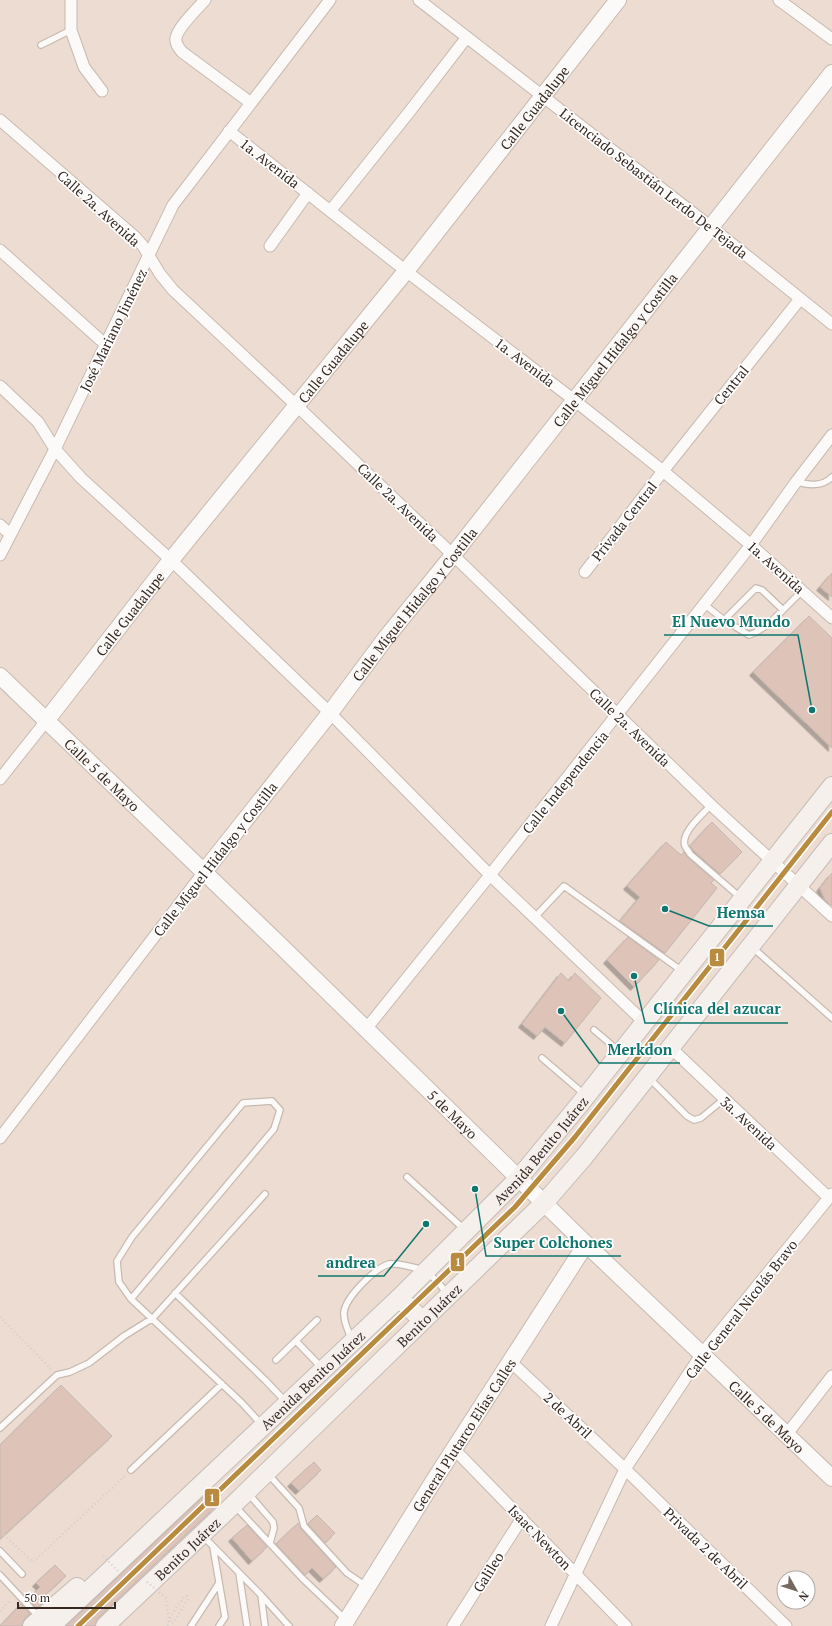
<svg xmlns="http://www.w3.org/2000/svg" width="832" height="1626" font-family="'PT Serif',serif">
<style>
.building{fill:#dec3b9;stroke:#c5b7b1;filter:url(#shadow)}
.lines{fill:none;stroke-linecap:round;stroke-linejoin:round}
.lane-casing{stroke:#c7bab1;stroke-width:8}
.street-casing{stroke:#c7bab1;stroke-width:13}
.secondary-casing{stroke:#c7bab1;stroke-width:18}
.primary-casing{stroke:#c5bcb6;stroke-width:20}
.path{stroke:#d4cecc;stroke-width:2.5;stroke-dasharray:1 3;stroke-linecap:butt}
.lane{stroke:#fcfaf8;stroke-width:5.5}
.street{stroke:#fcfaf8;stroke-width:11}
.secondary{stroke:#fcfaf8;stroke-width:16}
.primary{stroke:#f6f0ed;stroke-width:18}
.path-bridge{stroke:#d4cecc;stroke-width:2.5;stroke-dasharray:1 3;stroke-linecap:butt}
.metro-1-casing{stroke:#fff;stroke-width:8}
.metro-1{stroke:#b88b3f;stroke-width:5}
.labels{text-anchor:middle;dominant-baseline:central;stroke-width:3.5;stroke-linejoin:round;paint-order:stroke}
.street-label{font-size:14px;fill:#362922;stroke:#fff}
.leader{fill:none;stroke:#0f766e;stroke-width:1.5}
.callout-dot{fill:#0f766e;stroke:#fff;stroke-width:1.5}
.callout-label{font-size:15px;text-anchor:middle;font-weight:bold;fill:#0f766e;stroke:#fff;stroke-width:3.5;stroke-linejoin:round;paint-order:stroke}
.line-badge{stroke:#fff;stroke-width:1.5}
.badge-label{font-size:11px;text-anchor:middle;font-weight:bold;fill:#fff}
</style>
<defs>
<filter id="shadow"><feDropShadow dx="-3.5" dy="3.5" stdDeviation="0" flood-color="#0004"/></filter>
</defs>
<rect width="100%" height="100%" fill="#eddcd1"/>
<path class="building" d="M832,573V597L820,587Z
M809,616L832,638V748L753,672Z
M712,822L742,852L720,874L694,851L690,846Z
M666,842L681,855L684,852L687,857L714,880L711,883L717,888L665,953L620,921L640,897L627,886Z
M832,873V906L825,900L820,888Z
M628,937L659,960L634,987L607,960Z
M561,973L569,981L575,973L601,998L565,1043L545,1027L537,1036L522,1024Z
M61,1385L112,1436L0,1539V1445Z
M314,1462L321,1470L299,1491L291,1483Z
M203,1497L214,1508L98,1618L95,1626H66Z
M317,1515L335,1533L325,1543L308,1524Z
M298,1523L301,1529L336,1567L323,1579L312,1568L305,1575L276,1544Z
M247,1525L267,1547L252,1561L232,1538Z
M55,1565L66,1576L46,1594L49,1597L37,1608L28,1599L40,1587L36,1583Z
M21,1604L30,1614L25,1618L22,1626H0Z"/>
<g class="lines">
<defs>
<path id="lane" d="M41,45L71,30
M797,482C809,485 822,487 832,477
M704,604L724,620L749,635C762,631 773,620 783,610L762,590L756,588L724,620
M783,610L802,591
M711,805C703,814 680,833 685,846C686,849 689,851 690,854L741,898
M535,917L564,886L682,971
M752,947L832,1018
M594,1030L619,1051
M542,1058L584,1094
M649,1078L687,1116L694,1120L701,1118L724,1099
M407,1177L465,1230
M175,1293L265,1380L286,1402
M131,1299L274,1129L280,1110L272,1101L243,1103L132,1237L117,1261L119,1282L131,1299L242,1403L262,1425
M351,1338C348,1330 343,1321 344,1312C346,1297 375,1268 389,1264C397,1263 418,1268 425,1271C433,1276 441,1286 447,1293
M296,1341L322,1368
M276,1360L317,1320
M0,1428L57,1375L70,1372L89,1363L124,1336L153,1318L265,1194
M131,1470L222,1384
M268,1474L299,1508L304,1526L347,1573L366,1586
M248,1493L273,1522L274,1528L270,1543
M235,1506L302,1578L345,1619
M203,1536L261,1595L289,1626
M213,1547L225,1617L219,1626
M0,1551L22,1574
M239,1573L247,1626
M0,1575L39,1617
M261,1595L265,1626
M191,1626L219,1583"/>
<path id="street" d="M71,0V30L84,67L102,91
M205,0C197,9 178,27 176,38C175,44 179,48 182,52L251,103
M419,0L711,227L832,324
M779,0L832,39
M0,120L135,237L143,246L160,274L173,290L297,406L453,555L711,805L832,916
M229,131L406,271L574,400L663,471L751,545L832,618
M331,210L410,111L467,37
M270,246L308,193
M0,250L106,345
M0,386L38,422L55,449L81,478L171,560L330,713L490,875L644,1022
M0,525L10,534
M0,555L55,449L173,205L330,0
M585,572L663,471L800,299
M0,779L46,721
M366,1029L490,875L751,545L796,482L832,435
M671,1048L829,1198
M0,1138L203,873
M511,1362L625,1469L786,1626
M787,1434L832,1376
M454,1449L626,1626
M453,1626L522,1518
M551,1626L625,1469L701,1355L832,1194"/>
<g id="secondary">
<path id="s1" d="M0,676L282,947L586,1244L832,1478"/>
<path id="s2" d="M46,721L171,560L406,271L618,0"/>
<path id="s3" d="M203,873L330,713L385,639L453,555L832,73"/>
<path id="s4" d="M343,1626L438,1474L586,1244"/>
</g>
<g id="primary">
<path d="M399,1298L422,1320"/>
<path d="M32,1626L77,1587"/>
<path id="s5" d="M51,1626L399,1298L519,1178L579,1105L832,786"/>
<path id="s6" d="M105,1626L233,1505L544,1203L584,1157L832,843"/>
</g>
</defs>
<use href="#lane" class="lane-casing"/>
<use href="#street" class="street-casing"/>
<use href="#secondary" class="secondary-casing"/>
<use href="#primary" class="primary-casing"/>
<path class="path" d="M0,1317L51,1369
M4,1535L33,1562L125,1476
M0,1611L11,1600
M168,1626C169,1615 178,1606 184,1597L187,1596L188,1599L174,1622L171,1623L169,1621"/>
<use href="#lane" class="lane"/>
<use href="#street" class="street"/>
<use href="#secondary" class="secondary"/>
<use href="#primary" class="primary"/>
<path class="path-bridge" d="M103,1556L120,1573
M147,1582L166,1598L169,1621"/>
<defs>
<path id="metro-1" d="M78,1626L515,1207L575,1137L832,812"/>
</defs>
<use href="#metro-1" class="metro-1-casing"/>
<use href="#metro-1" class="metro-1"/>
</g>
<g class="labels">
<g class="street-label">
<text stroke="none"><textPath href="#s2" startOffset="784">Calle Guadalupe</textPath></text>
<text transform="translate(270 163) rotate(38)">1a. Avenida</text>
<text transform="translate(654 183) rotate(38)">Licenciado Sebastián Lerdo De Tejada</text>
<text transform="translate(99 208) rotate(42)">Calle 2a. Avenida</text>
<text transform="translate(113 330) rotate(-64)">José Mariano Jiménez</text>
<text stroke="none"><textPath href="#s3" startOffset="666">Calle Miguel Hidalgo y Costilla</textPath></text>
<text stroke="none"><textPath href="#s2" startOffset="460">Calle Guadalupe</textPath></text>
<text transform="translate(525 362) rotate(37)">1a. Avenida</text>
<text transform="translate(731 385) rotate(-51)">Central</text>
<text transform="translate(398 502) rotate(44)">Calle 2a. Avenida</text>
<text transform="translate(624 521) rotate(-52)">Privada Central</text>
<text transform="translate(776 567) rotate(42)">1a. Avenida</text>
<text stroke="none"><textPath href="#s3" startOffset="342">Calle Miguel Hidalgo y Costilla</textPath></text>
<text stroke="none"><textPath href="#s2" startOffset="136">Calle Guadalupe</textPath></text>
<text transform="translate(630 727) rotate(44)">Calle 2a. Avenida</text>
<text stroke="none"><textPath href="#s1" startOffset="142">Calle 5 de Mayo</textPath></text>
<text transform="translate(565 782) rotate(-51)">Calle Independencia</text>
<text transform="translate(215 859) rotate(-52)">Calle Miguel Hidalgo y Costilla</text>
<text stroke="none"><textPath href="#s1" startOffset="630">5 de Mayo</textPath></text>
<text transform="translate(749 1123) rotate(43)">3a. Avenida</text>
<text stroke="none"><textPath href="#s5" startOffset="683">Avenida Benito Juárez</textPath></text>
<text transform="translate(741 1309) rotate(-52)">Calle General Nicolás Bravo</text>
<text stroke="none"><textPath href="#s6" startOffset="449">Benito Juárez</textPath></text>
<text stroke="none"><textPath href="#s5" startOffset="359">Avenida Benito Juárez</textPath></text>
<text transform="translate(568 1415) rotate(43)">2 de Abril</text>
<text stroke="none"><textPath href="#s1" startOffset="1066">Calle 5 de Mayo</textPath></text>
<text stroke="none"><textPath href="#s4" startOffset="226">General Plutarco Elías Calles</textPath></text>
<text transform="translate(540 1537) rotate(46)">Isaac Newton</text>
<text stroke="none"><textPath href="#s6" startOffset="113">Benito Juárez</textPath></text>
<text transform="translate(706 1548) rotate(44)">Privada 2 de Abril</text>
<text transform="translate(488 1572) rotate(-58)">Galileo</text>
</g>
</g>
<path class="leader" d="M812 710L798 635H664M665 909L709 926H773M634 976L645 1023H788M561 1011L599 1063H680M475 1189L486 1256H621M426 1224L384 1276H318"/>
<g class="callout-dot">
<circle cx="812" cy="710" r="4"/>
<circle cx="665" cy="909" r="4"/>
<circle cx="634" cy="976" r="4"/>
<circle cx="561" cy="1011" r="4"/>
<circle cx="475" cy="1189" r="4"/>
<circle cx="426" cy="1224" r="4"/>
</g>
<g class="callout-label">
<text x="731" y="627">El Nuevo Mundo</text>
<text x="741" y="918">Hemsa</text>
<text x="717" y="1014">Clínica del azucar</text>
<text x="640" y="1055">Merkdon</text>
<text x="553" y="1248">Super Colchones</text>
<text x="351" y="1268">andrea</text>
</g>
<g class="line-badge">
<rect x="709" y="948" width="16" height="19" rx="4" fill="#b88b3f"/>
<rect x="450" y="1252" width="15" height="20" rx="4" fill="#b88b3f"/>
<rect x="204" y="1488" width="16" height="19" rx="4" fill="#b88b3f"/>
</g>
<g class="badge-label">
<text x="717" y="961">1</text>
<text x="458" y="1266">1</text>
<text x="212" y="1502">1</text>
</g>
<g transform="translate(796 1590) rotate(129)"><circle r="19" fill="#ffffff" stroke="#afa9a7"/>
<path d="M0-3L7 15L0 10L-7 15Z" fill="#76685f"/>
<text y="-6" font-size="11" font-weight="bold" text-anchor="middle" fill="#362922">N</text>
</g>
<path d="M18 1602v6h97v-6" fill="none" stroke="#362922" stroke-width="2"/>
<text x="24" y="1602" font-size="12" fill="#362922" stroke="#ffffff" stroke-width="3" paint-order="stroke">50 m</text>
</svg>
